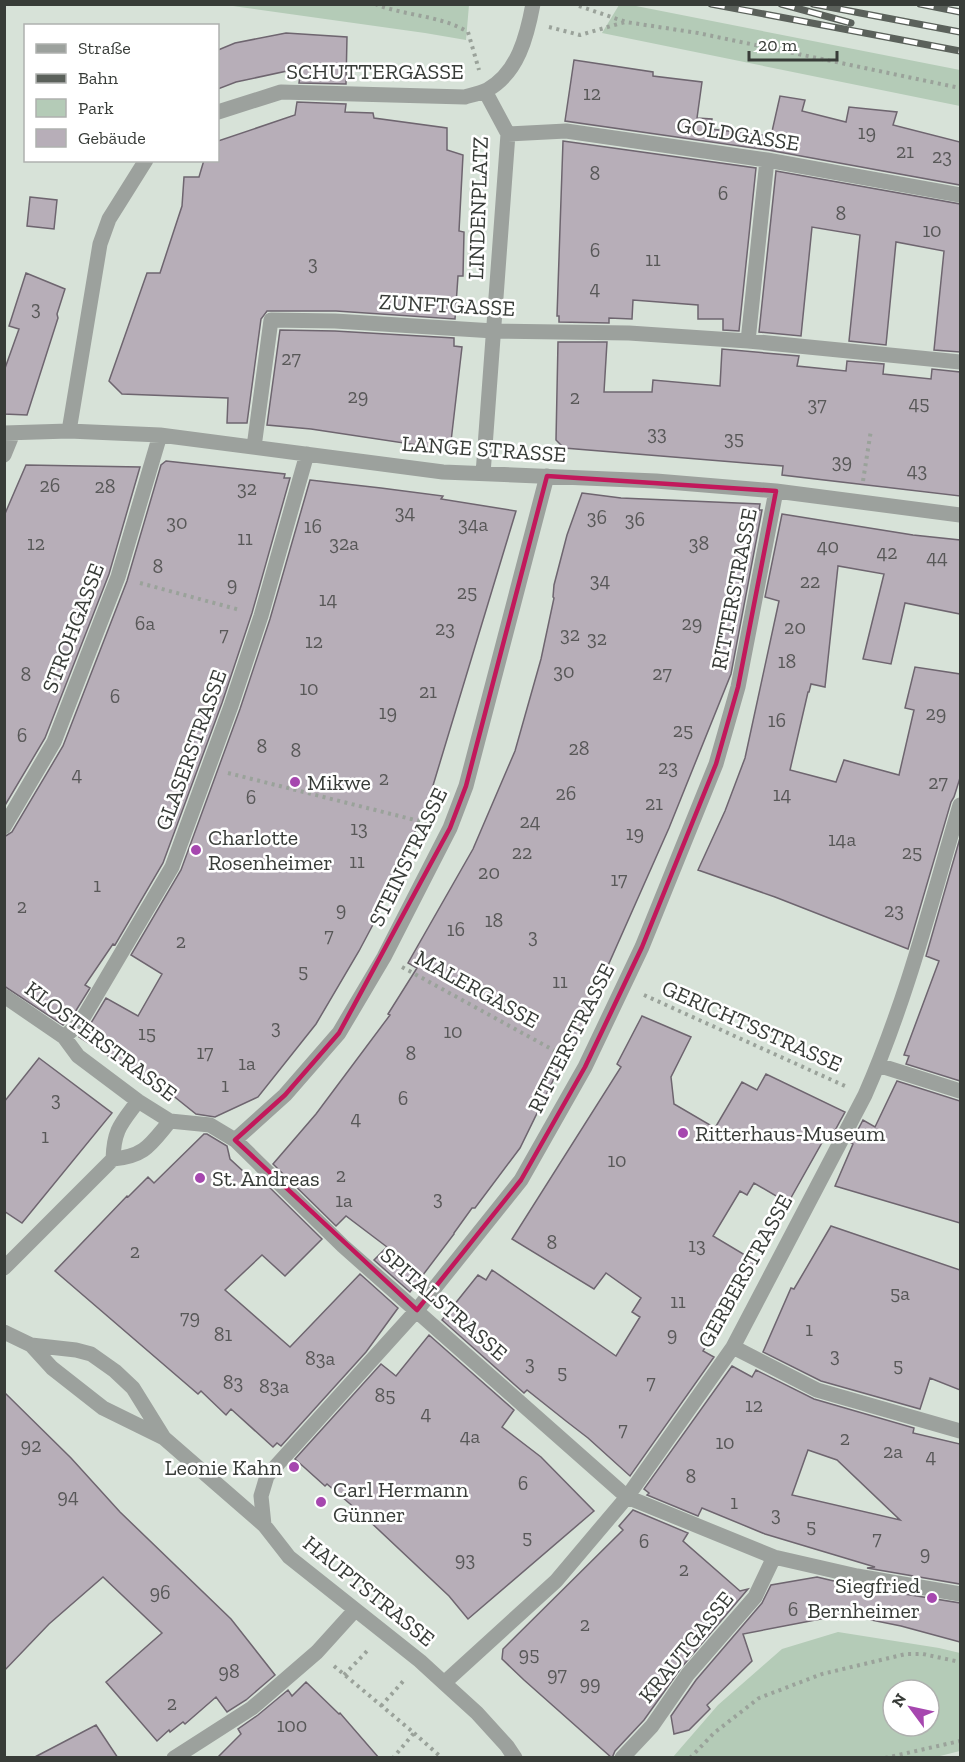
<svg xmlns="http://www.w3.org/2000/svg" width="965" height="1762" font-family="'Zilla Slab',serif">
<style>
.green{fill:#b4cbb7;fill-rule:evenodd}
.building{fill:#b7aeb8;stroke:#6e656f;stroke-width:1.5;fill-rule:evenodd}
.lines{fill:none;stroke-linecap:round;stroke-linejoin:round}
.path{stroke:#9aa29a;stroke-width:4;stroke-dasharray:3 4.5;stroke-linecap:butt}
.minor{stroke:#9ca19d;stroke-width:15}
.rail-casing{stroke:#5b615b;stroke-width:7}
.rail{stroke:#fff;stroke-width:4.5;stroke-dasharray:14;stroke-linecap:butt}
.marked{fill:none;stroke:#c2185b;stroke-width:4.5;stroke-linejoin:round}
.poi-dot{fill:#a647af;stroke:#fff;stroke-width:2}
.labels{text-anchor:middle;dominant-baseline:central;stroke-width:5;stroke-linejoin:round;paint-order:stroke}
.number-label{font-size:20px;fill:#585858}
.street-label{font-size:22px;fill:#383c38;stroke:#fff}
.poi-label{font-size:22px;fill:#383c38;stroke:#fff;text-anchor:start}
</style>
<rect width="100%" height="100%" fill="#d7e2d8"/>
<path class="green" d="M226,5H469L466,40L425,33Z
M619,5H631L960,70V106L602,33Z
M838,1632L939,1648L960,1653V1751L932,1758L673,1757L718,1705L782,1649ZM893,1690H929V1726H893Z"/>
<path class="building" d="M286,33L347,37L346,84L299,83L301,68L236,82L218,89V50L235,43Z
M574,60L653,72V76L702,82L697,118L712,119L711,129L771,136L780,96L805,100L802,111L846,122L849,107L897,112L893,125L960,142V185L768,150L565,121Z
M297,102L346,104L345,112L373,113L374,118L447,128V150L463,155L459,231L464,232L463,276H458L455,319L336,311H267L261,319L247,423H227L228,398L122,394L109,381L147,273H160L182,206L184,177H199L204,160H218V141L295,115Z
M563,141L756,168L739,331L723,330V319H698V305L633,300L632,319L609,318V323L559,322V316H557Z
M776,171L960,204V352L934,350L944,251L896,242L886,345L849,341L860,235L812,227L801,336L759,332Z
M30,197L57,200L54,229L27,226Z
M26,273L65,289L57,314L58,318L27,415L4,414V371L19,329L9,326Z
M280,330L335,331L454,338V346L462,347L450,450L311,429L267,425Z
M558,342H607L604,392H652L653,380L720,386L722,349L799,356L797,366L846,371L847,361L884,364L883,374L931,379L932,369L960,372V496L782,475L783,466L564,448L556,440Z
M166,461L285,474L284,478H290L252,613L222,703L163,863L115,945L113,944L85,985L90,988L72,1017L63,1025L4,986V837L12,832L63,746L127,581L161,465Z
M26,465L140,467L109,574L45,738L4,807V516Z
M310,480L381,488L443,496L441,499L516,511L425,812L423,811L395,883L359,951L316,1024L258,1097L215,1117L196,1114L161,1086L159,1089L79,1037L88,1028L106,998L138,1016L162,974L131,955L181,870L240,709L270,619Z
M582,493L621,498L760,504L759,510H762L731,674L669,828L595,995L597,996L571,1051L568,1050L520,1148L475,1208H472L454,1233V1234L410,1292L374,1260L387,1247L346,1216L336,1226L273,1164L316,1114L390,1015L388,1014L417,968L408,963L473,849L515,751L541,659L554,598L553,597L554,585L567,535Z
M782,514L913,535L960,540V614L905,603L891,664L863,659L884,574L838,566L825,687L811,684L809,692H808L790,770L836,782L844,760L899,775L914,710L905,708L915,667L960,674V778L954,797L951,802L908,949L775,897L698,870L725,811L745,758L779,601L765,597Z
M960,838V1081L906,1064L909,1056L904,1055L939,961L926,956Z
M642,1016L691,1037L671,1077L674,1104L715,1128L742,1082L757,1090L766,1074L845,1112L833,1134L828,1132L788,1203L754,1183L747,1195L740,1191L713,1236L755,1261L703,1351L714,1357L630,1476L588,1438L566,1421L527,1390L524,1393L442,1320L478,1275L486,1280L492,1270L616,1356L640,1317L632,1312L641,1298L606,1273L594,1289L512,1239L621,1067L617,1064Z
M39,1058L112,1113L22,1223L4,1211V1102Z
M897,1081L960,1101V1223L835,1186L853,1144L851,1143L863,1120L875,1127Z
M204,1134H207L227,1146L230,1159L256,1183L260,1178L322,1239L285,1276L262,1255L225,1290L290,1347L360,1274L398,1308L366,1352L281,1446L277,1443L273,1447L231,1409L226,1415L201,1391L198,1394L55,1271L127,1196L128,1197L148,1177L154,1183Z
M831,1226L960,1270V1390L930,1378L920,1409L821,1381L763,1352L791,1288L794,1289Z
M429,1335L514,1410L502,1427L541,1457L594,1511L468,1619L449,1596L364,1516L327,1484L325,1486L295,1459L381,1364L396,1376Z
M732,1366L752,1377L756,1370L814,1399L914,1428L913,1433L960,1444V1584L867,1568L875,1567L765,1534L702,1508L698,1516L647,1495L649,1493L644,1489ZM808,1450L837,1460L900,1520L792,1495Z
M4,1392L71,1458L120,1512L231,1619L275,1675L246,1700L227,1712L216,1697L185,1724L183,1722L170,1732L169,1730L157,1741L106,1682L162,1633L103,1577L49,1624L4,1671Z
M633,1510L688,1533L683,1541L740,1591L748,1589L681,1668L644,1720L615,1751L612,1758L524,1680L502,1659L503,1649L623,1530L619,1526Z
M817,1577L855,1586L960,1603V1642L901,1626L871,1620L873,1609L743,1634L752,1661L707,1705L710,1709L689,1730L674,1734L671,1716L696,1680L762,1603L771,1585Z
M306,1682L339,1714L340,1713L379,1758H217L241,1734L238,1729L258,1715L288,1690L292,1696Z
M96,1725L118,1758H33Z"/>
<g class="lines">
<path class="path" d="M375,4C405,16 440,15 468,32L479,70
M579,6L626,22L698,33L960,88
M549,27L580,35L625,22
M863,481L871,430
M140,583L240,610
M228,773L427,823
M402,967L566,1057
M644,995L845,1086
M334,1666L414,1733L393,1758
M344,1675L369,1649
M381,1706L406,1678
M414,1733L442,1758
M690,1758L714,1733L759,1698L822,1674L906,1654H923L960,1662
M885,1758L960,1741"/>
<path class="minor" d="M218,112L281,92L465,97C472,95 481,93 487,90C518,73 527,36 533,4
M508,134L566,131L767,160L960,195
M748,341L767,160
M69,431L100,244L109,219L146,160
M4,433L69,431L160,435L443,472L656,481L776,491L960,515
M254,447L271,320L335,321L494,331L629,333L748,341L960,362
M4,455L13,433
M483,474L508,134L485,91
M4,827L54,742L118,577L160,435
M4,996L64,1037L78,1056L138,1101L170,1121
M64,1037L80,1023L172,867L231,706L261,616L307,454
M878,1065L960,1091
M235,1140L285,1095L339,1033L384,957L450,828L466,786L547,476
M113,1159C114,1129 121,1124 138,1101
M4,1268L113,1159C145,1156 150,1145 170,1121L210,1125L235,1140L343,1246L627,1497L774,1557L857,1576L960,1594
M4,1332L31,1345L76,1350L91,1354L115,1371L133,1388L164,1438
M31,1345L52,1368L103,1408L164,1438L264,1525L289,1557L420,1661L444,1683L477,1713L507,1746L515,1758
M733,1347L817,1390L960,1431
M264,1525L261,1496L267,1476L417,1310L521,1180L585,1067L642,947L716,764L738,687L776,491
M444,1683L556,1581L627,1497L733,1347L865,1095C906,1002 931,903 960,805
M174,1758L252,1708L317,1652L355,1610
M622,1758L652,1726L688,1674L755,1597L774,1557"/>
<defs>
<path id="rail" d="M711,4L960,51
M781,4L851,23
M813,4L960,32
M920,4L960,12"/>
</defs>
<use href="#rail" class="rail-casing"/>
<use href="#rail" class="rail"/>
</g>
<path class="marked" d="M547,476L776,491L738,687L716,764L642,947L585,1067L521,1180L417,1310L235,1140L285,1095L339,1033L450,828L466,786Z"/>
<g class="poi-dot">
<circle cx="295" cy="782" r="6"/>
<circle cx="196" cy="850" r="6"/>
<circle cx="683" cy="1133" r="6"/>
<circle cx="200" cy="1178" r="6"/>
<circle cx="294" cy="1467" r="6"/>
<circle cx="321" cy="1502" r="6"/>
<circle cx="932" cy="1598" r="6"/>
</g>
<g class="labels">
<g class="number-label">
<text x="592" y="93">12</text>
<text x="867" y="132">19</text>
<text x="905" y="151">21</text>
<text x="942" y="156">23</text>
<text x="595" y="173">8</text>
<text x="723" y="193">6</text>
<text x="841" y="213">8</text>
<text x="932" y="230">10</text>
<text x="595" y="250">6</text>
<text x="653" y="259">11</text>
<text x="313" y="263">3</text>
<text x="595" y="288">4</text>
<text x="36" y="308">3</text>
<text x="291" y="358">27</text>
<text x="358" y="396">29</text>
<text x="575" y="397">2</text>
<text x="919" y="403">45</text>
<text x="817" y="404">37</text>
<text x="657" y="433">33</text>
<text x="734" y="438">35</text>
<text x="842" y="461">39</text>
<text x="917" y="470">43</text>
<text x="50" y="485">26</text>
<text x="105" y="486">28</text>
<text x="247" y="488">32</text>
<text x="405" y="512">34</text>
<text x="597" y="517">36</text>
<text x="635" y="519">36</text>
<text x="177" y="522">30</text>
<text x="473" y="524">34a</text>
<text x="313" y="526">16</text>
<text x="245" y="538">11</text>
<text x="36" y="543">12</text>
<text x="344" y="543">32a</text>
<text x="699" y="543">38</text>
<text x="828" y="546">40</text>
<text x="887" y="552">42</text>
<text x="937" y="557">44</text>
<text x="158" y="566">8</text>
<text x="600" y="580">34</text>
<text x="810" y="581">22</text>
<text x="232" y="584">9</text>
<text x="467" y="592">25</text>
<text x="328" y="599">14</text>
<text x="145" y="623">6a</text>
<text x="692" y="623">29</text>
<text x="795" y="627">20</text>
<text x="445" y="628">23</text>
<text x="224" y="634">7</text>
<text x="570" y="634">32</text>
<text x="597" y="638">32</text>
<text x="314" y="641">12</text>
<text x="787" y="661">18</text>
<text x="564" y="671">30</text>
<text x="662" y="673">27</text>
<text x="26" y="674">8</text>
<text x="309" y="688">10</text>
<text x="428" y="691">21</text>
<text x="115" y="696">6</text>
<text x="388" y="712">19</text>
<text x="936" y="713">29</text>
<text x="777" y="720">16</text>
<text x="683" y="730">25</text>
<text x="22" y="735">6</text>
<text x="262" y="746">8</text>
<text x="579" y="748">28</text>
<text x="296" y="750">8</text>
<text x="668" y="767">23</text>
<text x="77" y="774">4</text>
<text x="384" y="778">2</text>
<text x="938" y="782">27</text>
<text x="566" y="793">26</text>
<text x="782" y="794">14</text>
<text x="251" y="797">6</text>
<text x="654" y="803">21</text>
<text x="530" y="821">24</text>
<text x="359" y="828">13</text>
<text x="635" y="833">19</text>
<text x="842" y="839">14a</text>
<text x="522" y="852">22</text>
<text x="912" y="852">25</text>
<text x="357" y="861">11</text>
<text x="489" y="872">20</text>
<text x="619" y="879">17</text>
<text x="97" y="885">1</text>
<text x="22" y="906">2</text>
<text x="341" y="909">9</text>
<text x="894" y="910">23</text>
<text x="494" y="920">18</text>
<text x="456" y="929">16</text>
<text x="329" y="935">7</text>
<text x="533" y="936">3</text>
<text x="181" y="941">2</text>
<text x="303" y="971">5</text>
<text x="560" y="981">11</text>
<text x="276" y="1027">3</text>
<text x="453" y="1031">10</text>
<text x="147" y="1033">15</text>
<text x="205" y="1052">17</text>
<text x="411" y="1053">8</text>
<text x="247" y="1063">1a</text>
<text x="225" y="1085">1</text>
<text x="403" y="1098">6</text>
<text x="56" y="1099">3</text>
<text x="356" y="1118">4</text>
<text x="45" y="1136">1</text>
<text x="617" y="1160">10</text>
<text x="341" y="1175">2</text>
<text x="438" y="1198">3</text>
<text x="344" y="1200">1a</text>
<text x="552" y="1242">8</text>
<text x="697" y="1245">13</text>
<text x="135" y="1251">2</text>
<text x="900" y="1293">5a</text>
<text x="678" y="1301">11</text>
<text x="190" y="1317">79</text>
<text x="809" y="1329">1</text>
<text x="223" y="1334">81</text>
<text x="672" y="1334">9</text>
<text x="835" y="1355">3</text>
<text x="320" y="1358">83a</text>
<text x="530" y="1363">3</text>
<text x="898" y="1365">5</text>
<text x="562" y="1372">5</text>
<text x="233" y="1382">83</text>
<text x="651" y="1382">7</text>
<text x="274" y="1386">83a</text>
<text x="385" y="1395">85</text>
<text x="754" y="1405">12</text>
<text x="426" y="1413">4</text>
<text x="623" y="1429">7</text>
<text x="470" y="1436">4a</text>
<text x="845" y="1438">2</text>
<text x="725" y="1442">10</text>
<text x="31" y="1445">92</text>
<text x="893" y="1451">2a</text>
<text x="931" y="1456">4</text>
<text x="691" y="1476">8</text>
<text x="523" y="1483">6</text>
<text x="68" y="1496">94</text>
<text x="734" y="1502">1</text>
<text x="776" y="1514">3</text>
<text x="811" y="1526">5</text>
<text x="527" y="1537">5</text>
<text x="877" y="1538">7</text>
<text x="644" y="1541">6</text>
<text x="925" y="1553">9</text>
<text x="465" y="1559">93</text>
<text x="684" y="1569">2</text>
<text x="160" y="1592">96</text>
<text x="793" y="1609">6</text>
<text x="585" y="1624">2</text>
<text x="529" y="1654">95</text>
<text x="229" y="1671">98</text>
<text x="557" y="1674">97</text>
<text x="590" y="1683">99</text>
<text x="172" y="1703">2</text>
<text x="292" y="1725">100</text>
</g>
<g class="street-label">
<text x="375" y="71">SCHUTTERGASSE</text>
<text transform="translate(738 134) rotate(9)">GOLDGASSE</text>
<text transform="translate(478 208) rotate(-88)">LINDENPLATZ</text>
<text transform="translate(447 305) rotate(3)">ZUNFTGASSE</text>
<text transform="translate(484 449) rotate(4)">LANGE STRASSE</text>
<text transform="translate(734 589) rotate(-79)">RITTERSTRASSE</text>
<text transform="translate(73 628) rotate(-69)">STROHGASSE</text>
<text transform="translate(191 750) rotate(-70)">GLASERSTRASSE</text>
<text transform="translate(408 857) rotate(-64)">STEINSTRASSE</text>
<text transform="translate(477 989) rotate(29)">MALERGASSE</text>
<text transform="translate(752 1026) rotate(24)">GERICHTSSTRASSE</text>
<text transform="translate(571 1038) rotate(-63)">RITTERSTRASSE</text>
<text transform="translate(101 1041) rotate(37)">KLOSTERSTRASSE</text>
<text transform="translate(745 1271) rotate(-61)">GERBERSTRASSE</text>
<text transform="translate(444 1304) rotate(41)">SPITALSTRASSE</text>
<text transform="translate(369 1591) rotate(39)">HAUPTSTRASSE</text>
<text transform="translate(686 1647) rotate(-51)">KRAUTGASSE</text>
</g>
<g class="poi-label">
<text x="307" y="782">Mikwe</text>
<text x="208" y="837">Charlotte<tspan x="208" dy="25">Rosenheimer</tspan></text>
<text x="695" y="1133">Ritterhaus-Museum</text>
<text x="212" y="1178">St. Andreas</text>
<text x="282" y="1467" text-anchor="end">Leonie Kahn</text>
<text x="333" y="1489">Carl Hermann<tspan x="333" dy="25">Günner</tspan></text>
<text x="920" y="1585" text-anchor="end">Siegfried<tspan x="920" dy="25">Bernheimer</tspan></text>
</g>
</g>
<rect width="965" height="1762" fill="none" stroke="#383c38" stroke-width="12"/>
<rect x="24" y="24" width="195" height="138" fill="#ffffff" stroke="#afb1af" stroke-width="1.5"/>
<rect x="36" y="44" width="30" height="9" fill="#9ca19d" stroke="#afb1af" stroke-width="1.5"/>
<text x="78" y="54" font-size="18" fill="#383c38">Straße</text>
<rect x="36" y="74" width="30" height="9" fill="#5b615b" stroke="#afb1af" stroke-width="1.5"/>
<text x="78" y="84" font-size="18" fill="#383c38">Bahn</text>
<rect x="36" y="99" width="30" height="18" fill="#b4cbb7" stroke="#afb1af" stroke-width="1.5"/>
<text x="78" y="114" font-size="18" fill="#383c38">Park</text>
<rect x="36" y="129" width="30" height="18" fill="#b7aeb8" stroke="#afb1af" stroke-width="1.5"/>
<text x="78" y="144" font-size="18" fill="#383c38">Gebäude</text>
<g transform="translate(911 1708) rotate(303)"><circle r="28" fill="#ffffff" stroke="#afb1af" stroke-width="1.5"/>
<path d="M0-4.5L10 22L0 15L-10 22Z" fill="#a647af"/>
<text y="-9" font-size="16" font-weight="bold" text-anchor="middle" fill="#383c38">N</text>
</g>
<path d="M749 51v9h88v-9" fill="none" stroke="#383c38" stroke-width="3"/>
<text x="758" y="51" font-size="18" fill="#383c38" stroke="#ffffff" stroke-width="4.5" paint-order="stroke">20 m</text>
</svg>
